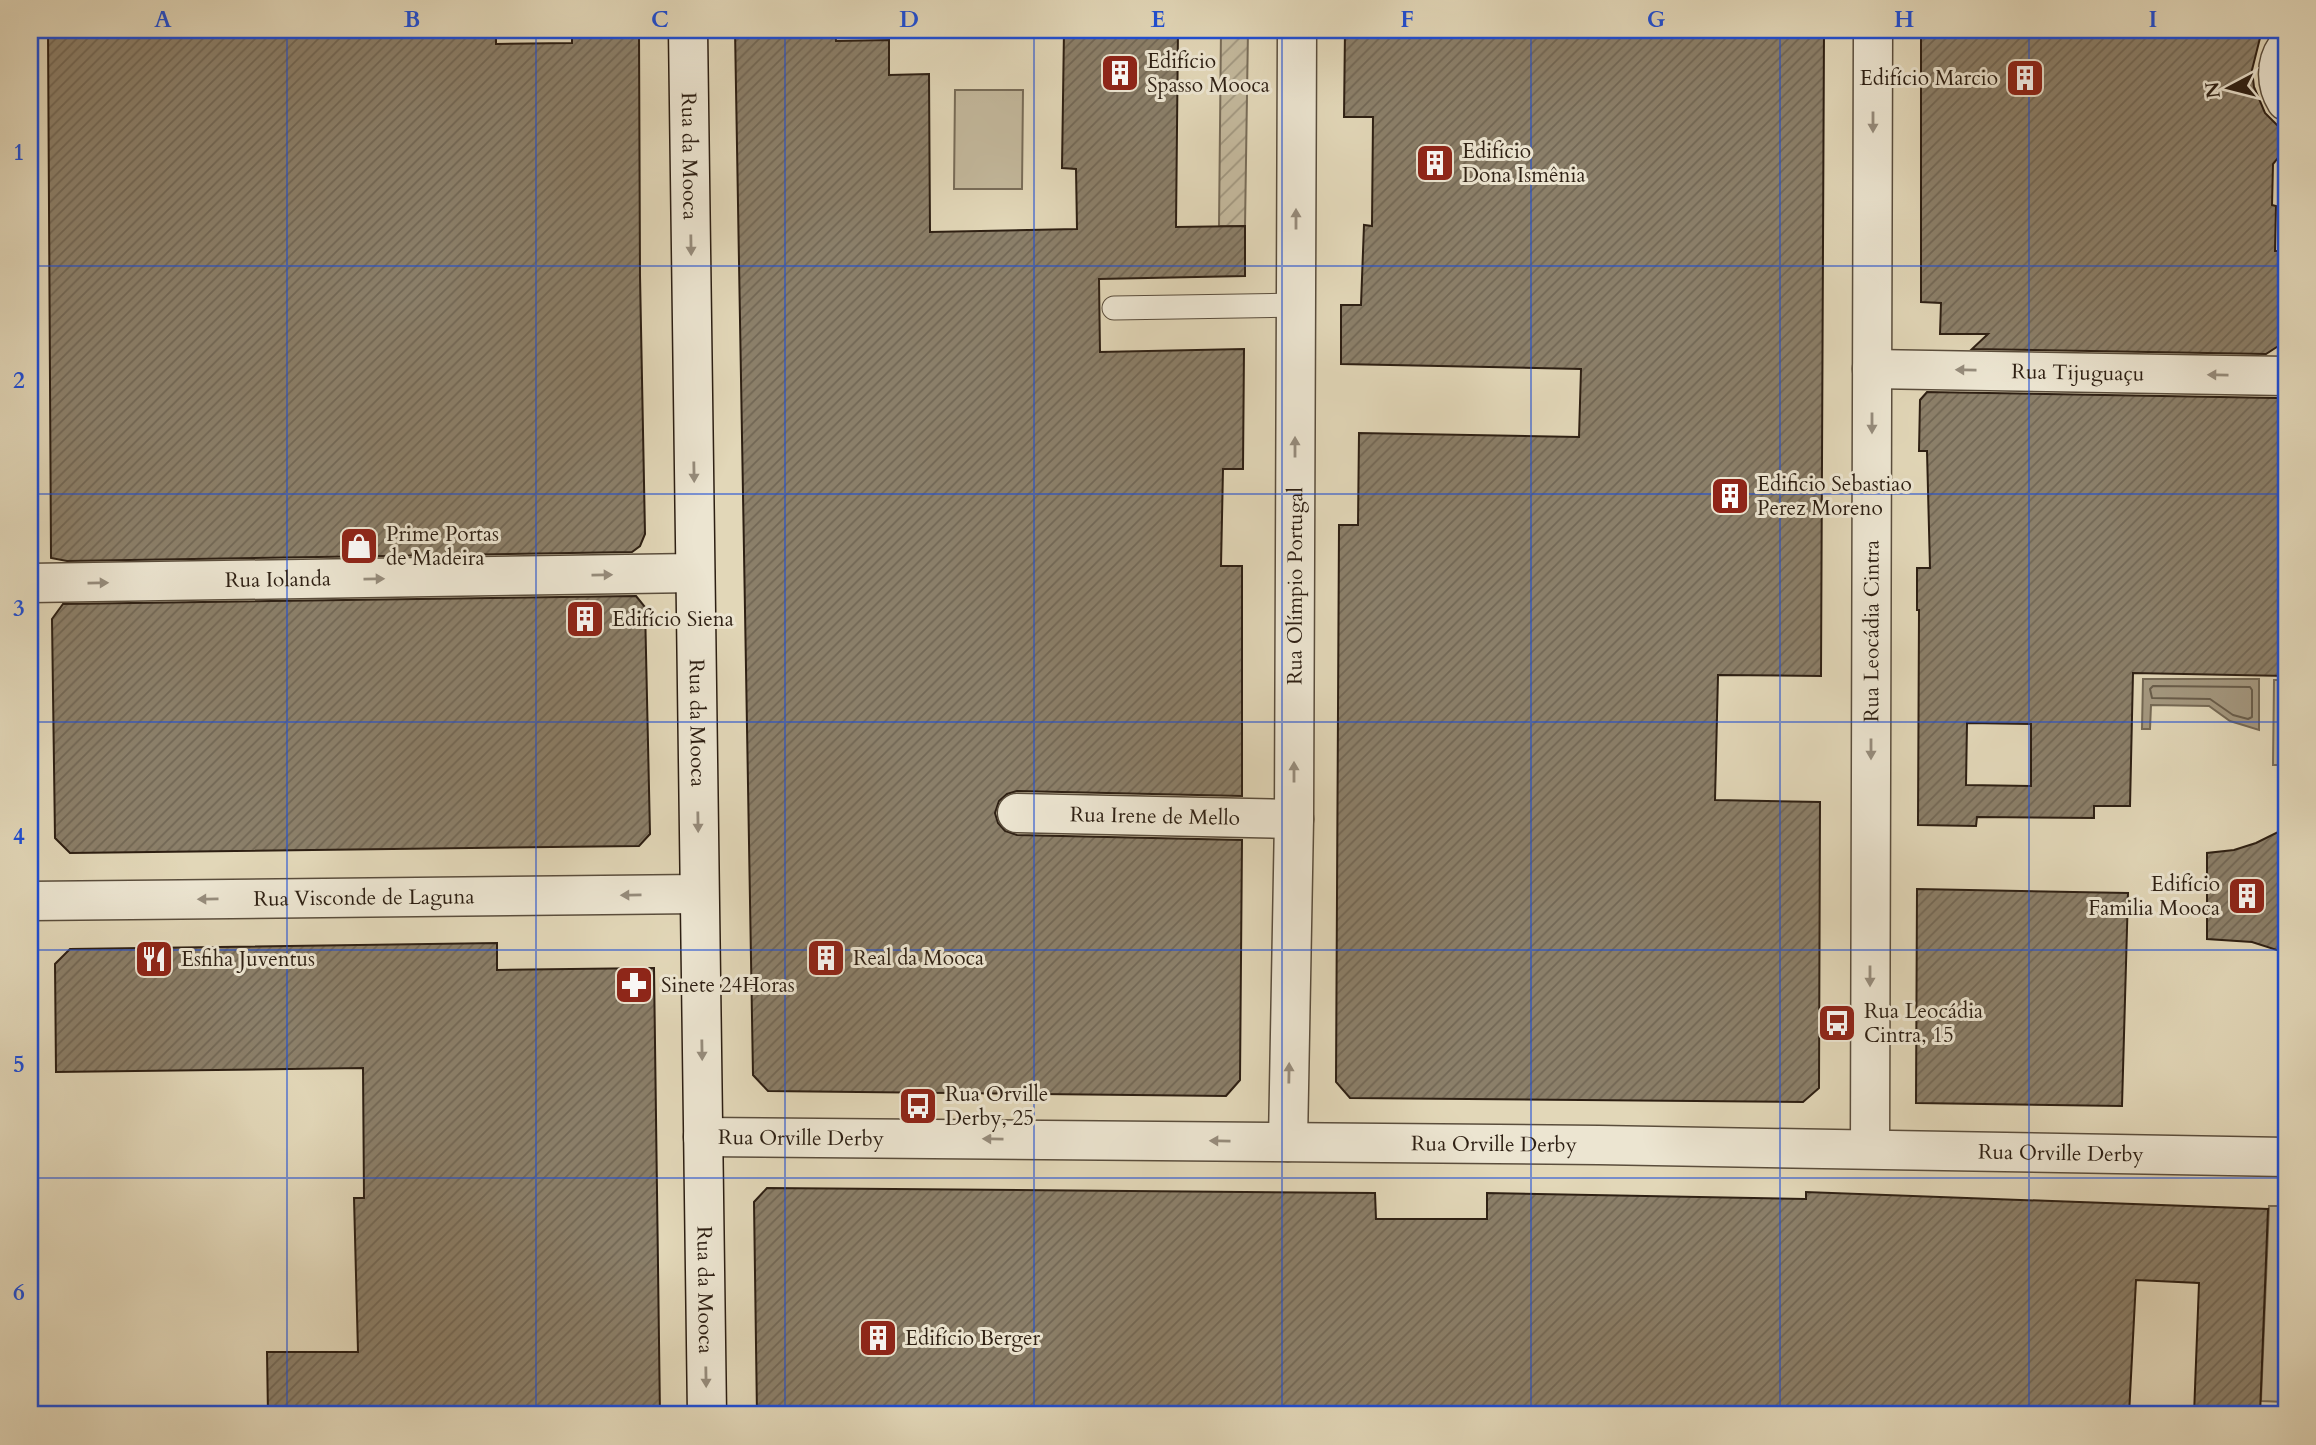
<svg xmlns="http://www.w3.org/2000/svg" width="2316" height="1445" font-family="Cardo,serif">
<style>
.garden{fill:url(#garden-furrows);stroke:#786c58;stroke-width:2}
.pitch{fill:#c3b89c;stroke:#786c58;stroke-width:2}
.water{fill:#a49880;stroke:#746854;stroke-width:2}
.lines{fill:none;stroke-linecap:round;stroke-linejoin:round}
.shore{stroke:#685c4a;stroke-width:2}
.building{fill:url(#building-hatch);stroke:#2d1f13;stroke-width:2;fill-rule:evenodd}
.lane-casing{stroke:#5a4d3c;stroke-width:25}
.street-casing{stroke:#5a4d3c;stroke-width:41}
.secondary-casing{stroke:#2d1f13;stroke-width:41}
.lane{stroke:#ece5d1;stroke-width:23}
.street{stroke:#ece5d1;stroke-width:38}
.secondary{stroke:#ece5d1;stroke-width:38}
.oneway{fill:#968c7c}
.grid{fill:none;stroke:#1d4ed8;stroke-width:2;stroke-opacity:0.55}
.labels{text-anchor:middle;dominant-baseline:central;stroke-width:6;stroke-linejoin:round;paint-order:stroke}
.poi-label{font-size:21px;fill:#2d1f13;stroke:#ece5d1;text-anchor:start}
.street-label{font-size:21px;fill:#2d1f13;stroke:#ece5d1}
.neatline{fill:none;stroke:#1d4ed8;stroke-width:2.5}
.grid-label{font-size:23px;text-anchor:middle;font-weight:bold;fill:#1d4ed8}
</style>
<defs>
<pattern id="garden-furrows" width="10" height="10" patternUnits="userSpaceOnUse" patternTransform="scale(1.75)"><rect width="10" height="10" fill="#c3b89c"/><path d="M-1 1l2-2M0 10L10 0M9 11l2-2" fill="none" stroke="#9f957e"/></pattern>
<pattern id="building-hatch" width="6" height="6" patternUnits="userSpaceOnUse" patternTransform="scale(1.75)"><rect width="6" height="6" fill="#8b7f69"/><path d="M-1 1l2-2M0 6l6-6M5 7l2-2" fill="none" stroke="#726755"/></pattern>
</defs>
<rect width="100%" height="100%" fill="#e2d7b8"/>
<filter id="stains"><feTurbulence type="fractalNoise" baseFrequency=".00286" numOctaves="4"/><feColorMatrix values="0 0 0 0 .2 0 0 0 0 .09 0 0 0 0 .02 0 0 0 .5 -.17"/></filter>
<radialGradient id="worn" r=".72"><stop offset=".6" stop-color="#630" stop-opacity="0"/><stop offset="1" stop-color="#630" stop-opacity=".3"/></radialGradient>
<path class="garden" d="M1221,30H1248L1245,226H1219Z"/>
<path class="pitch" d="M955,90H1023L1022,189H954Z
M2274,680H2286V765H2273Z
M2269,1206H2286V1402L2261,1401Z"/>
<path class="water" d="M2143,679H2259V730L2230,721L2209,706L2151,705L2150,729H2142Z"/>
<g class="lines">
<path class="shore" d="M2153,686L2250,687L2252,690V717L2248,719L2233,715L2210,699L2152,698L2150,689Z"/>
</g>
<path class="building" d="M48,30H467V33L496,32V44L572,43V30H639L640,276L645,534L640,546L632,552L67,561L51,558Z
M735,30H835L836,41L889,40V75L929,74L930,232L1077,229L1076,169L1062,168L1064,30H1178L1176,227L1245,226V276L1099,279L1100,352L1244,349L1243,469H1223L1221,566H1242V796L1017,791L1007,794L999,801L995,813L998,823L1005,831L1017,835L1242,840L1240,1080L1226,1096L768,1091L753,1075Z
M1345,30H1641V32L1824,30L1821,676L1718,675L1715,800L1820,802L1819,1088L1803,1102L1350,1098L1336,1082L1339,525H1358L1359,433L1579,437L1581,369L1341,364V305H1361L1364,225L1372,226L1373,117H1344Z
M1921,30H2262L2252,70L2254,87L2265,113L2286,134V148L2273,164L2272,205L2276,206L2275,251H2286V341L2266,354L1972,349L1988,334H1940L1941,303L1921,302Z
M1927,392L2277,398L2286,402V676L2133,673L2130,806H2094V818L1977,817L1976,826L1918,825L1919,610H1917V568H1930L1927,451H1919L1920,400ZM1967,723L2031,724V786L1966,785Z
M636,596L645,607L650,834L639,846L70,853L55,838L52,619L63,604Z
M2286,828V953L2252,942L2207,939V853L2234,850L2256,843Z
M1917,889L2128,893L2122,1106L1916,1103Z
M497,943V970L654,968L660,1415H268L267,1352H358L354,1198H364L363,1068L56,1072L55,964L70,949Z
M767,1188L1375,1193L1376,1219H1487V1193L1806,1199V1192L2268,1209L2260,1415H2194L2199,1283L2136,1280L2129,1415H757L754,1202Z"/>
<g class="lines">
<defs>
<path id="lane" d="M1114,308L1295,305"/>
<g id="street">
<path d="M2286,48C2275,64 2276,85 2286,101"/>
<path id="s1" d="M1872,369L2286,376"/>
<path id="s2" d="M30,583L695,573"/>
<path id="s3" d="M1017,813L1294,819"/>
<path id="s4" d="M30,901L699,894"/>
<path id="s5" d="M703,1137L1599,1145L2286,1157"/>
<path id="s6" d="M1288,1142L1294,819L1297,30"/>
<path id="s7" d="M1870,1149L1873,30"/>
</g>
<g id="secondary">
<path id="s8" d="M688,30L707,1415"/>
</g>
</defs>
<use href="#lane" class="lane-casing"/>
<use href="#street" class="street-casing"/>
<use href="#secondary" class="secondary-casing"/>
<use href="#lane" class="lane"/>
<use href="#street" class="street"/>
<use href="#secondary" class="secondary"/>
</g>
<defs><path id="oneway-solid" d="M-6-.8H1V-3.2L6.5 0L1 3.2V.8H-6Z" transform="scale(1.75)"/></defs>
<g class="oneway">
<use href="#oneway-solid" transform="translate(1873 122) rotate(90)"/>
<use href="#oneway-solid" transform="translate(1296 219) rotate(-90)"/>
<use href="#oneway-solid" transform="translate(691 245) rotate(89)"/>
<use href="#oneway-solid" transform="translate(1966 370) rotate(-179)"/>
<use href="#oneway-solid" transform="translate(2218 375) rotate(-179)"/>
<use href="#oneway-solid" transform="translate(1872 423) rotate(90)"/>
<use href="#oneway-solid" transform="translate(1295 447) rotate(-90)"/>
<use href="#oneway-solid" transform="translate(694 472) rotate(89)"/>
<use href="#oneway-solid" transform="translate(602 575) rotate(-1)"/>
<use href="#oneway-solid" transform="translate(374 579) rotate(-1)"/>
<use href="#oneway-solid" transform="translate(98 583) rotate(-1)"/>
<use href="#oneway-solid" transform="translate(1871 749) rotate(90)"/>
<use href="#oneway-solid" transform="translate(1294 772) rotate(-90)"/>
<use href="#oneway-solid" transform="translate(698 822) rotate(89)"/>
<use href="#oneway-solid" transform="translate(631 895) rotate(179)"/>
<use href="#oneway-solid" transform="translate(208 899) rotate(179)"/>
<use href="#oneway-solid" transform="translate(1870 976) rotate(90)"/>
<use href="#oneway-solid" transform="translate(702 1050) rotate(89)"/>
<use href="#oneway-solid" transform="translate(1289 1073) rotate(-89)"/>
<use href="#oneway-solid" transform="translate(993 1139) rotate(-179)"/>
<use href="#oneway-solid" transform="translate(1220 1141) rotate(-179)"/>
<use href="#oneway-solid" transform="translate(706 1377) rotate(89)"/>
</g>
<path class="grid" d="M287,30V1415M536,30V1415M785,30V1415M1034,30V1415M1282,30V1415M1531,30V1415M1780,30V1415M2029,30V1415M30,266H2286M30,494H2286M30,722H2286M30,950H2286M30,1178H2286"/>
<defs>
<symbol id="building-square" viewBox="-11 -11 22 22"><rect x="-9" y="-9" width="18" height="18" rx="4" fill="#8f2418" stroke="#ece5d1"/><path d="M-4-6H4V6H1V3H-1V6H-4ZM-2.5-4.3h1.7v1.8h-1.7ZM.8-4.3h1.7v1.8H.8ZM-2.5-1h1.7V.8h-1.7ZM.8-1h1.7V.8H.8Z" fill="#fff"/></symbol>
<symbol id="shop-square" viewBox="-11 -11 22 22"><rect x="-9" y="-9" width="18" height="18" rx="4" fill="#8f2418" stroke="#ece5d1"/><path d="M-5-2.5h2.3a2.7 3.5 0 0 1 5.4 0H5L5.5 6h-11ZM-1.5-2.5h3a1.5 2.3 0 0 0-3 0Z" fill="#fff"/></symbol>
<symbol id="restaurant-square" viewBox="-11 -11 22 22"><rect x="-9" y="-9" width="18" height="18" rx="4" fill="#8f2418" stroke="#ece5d1"/><path d="M-5-6h1v4h1v-4h1v4h1v-4h1v5L-1.5 .5V6h-2V.5L-5-1ZM5-6V6H3V1.5H1.5Q1.5-4 5-6Z" fill="#fff"/></symbol>
<symbol id="pharmacy-square" viewBox="-11 -11 22 22"><rect x="-9" y="-9" width="18" height="18" rx="4" fill="#8f2418" stroke="#ece5d1"/><path d="M-2-6h4v4h4v4h-4v4h-4v-4h-4v-4h4Z" fill="#fff"/></symbol>
<symbol id="bus-square" viewBox="-11 -11 22 22"><rect x="-9" y="-9" width="18" height="18" rx="4" fill="#8f2418" stroke="#ece5d1"/><path d="M-5-6H5V4H4V6H2V4H-2V6H-4V4H-5ZM-3.5-4V0h7V-4ZM-3.5 1.2v1.5H-2V1.2ZM2 1.2v1.5H3.5V1.2Z" fill="#fff"/></symbol>
</defs>
<g fill-rule="evenodd">
<use href="#building-square" x="1098" y="51" width="44" height="44"/>
<use href="#building-square" x="2003" y="56" width="44" height="44"/>
<use href="#building-square" x="1413" y="141" width="44" height="44"/>
<use href="#building-square" x="1708" y="474" width="44" height="44"/>
<use href="#shop-square" x="337" y="524" width="44" height="44"/>
<use href="#building-square" x="563" y="597" width="44" height="44"/>
<use href="#building-square" x="2225" y="874" width="44" height="44"/>
<use href="#building-square" x="804" y="936" width="44" height="44"/>
<use href="#restaurant-square" x="132" y="937" width="44" height="44"/>
<use href="#pharmacy-square" x="612" y="963" width="44" height="44"/>
<use href="#bus-square" x="1815" y="1001" width="44" height="44"/>
<use href="#bus-square" x="896" y="1084" width="44" height="44"/>
<use href="#building-square" x="856" y="1316" width="44" height="44"/>
</g>
<g class="labels">
<g class="poi-label">
<text x="1147" y="61">Edifício<tspan x="1147" dy="24">Spasso Mooca</tspan></text>
<text x="1998" y="78" text-anchor="end">Edifício Marcio</text>
<text x="1462" y="151">Edifício<tspan x="1462" dy="24">Dona Ismênia</tspan></text>
<text x="1757" y="484">Edificio Sebastiao<tspan x="1757" dy="24">Perez Moreno</tspan></text>
<text x="386" y="534">Prime Portas<tspan x="386" dy="24">de Madeira</tspan></text>
<text x="612" y="619">Edifício Siena</text>
<text x="2220" y="884" text-anchor="end">Edifício<tspan x="2220" dy="24">Familia Mooca</tspan></text>
<text x="853" y="958">Real da Mooca</text>
<text x="181" y="959">Esfiha Juventus</text>
<text x="661" y="985">Sinete 24Horas</text>
<text x="1864" y="1011">Rua Leocádia<tspan x="1864" dy="24">Cintra, 15</tspan></text>
<text x="945" y="1094">Rua Orville<tspan x="945" dy="24">Derby, 25</tspan></text>
<text x="905" y="1338">Edifício Berger</text>
</g>
<g class="street-label">
<text stroke="none"><textPath href="#s8" startOffset="126">Rua da Mooca</textPath></text>
<text stroke="none"><textPath href="#s1" startOffset="206">Rua Tijuguaçu</textPath></text>
<text stroke="none"><textPath href="#s2" startOffset="248">Rua Iolanda</textPath></text>
<text stroke="none"><textPath href="#s6" startOffset="556">Rua Olímpio Portugal</textPath></text>
<text stroke="none"><textPath href="#s7" startOffset="518">Rua Leocádia Cintra</textPath></text>
<text stroke="none"><textPath href="#s8" startOffset="693">Rua da Mooca</textPath></text>
<text stroke="none"><textPath href="#s3" startOffset="138">Rua Irene de Mello</textPath></text>
<text stroke="none"><textPath href="#s4" startOffset="334">Rua Visconde de Laguna</textPath></text>
<text stroke="none"><textPath href="#s5" startOffset="98">Rua Orville Derby</textPath></text>
<text stroke="none"><textPath href="#s5" startOffset="791">Rua Orville Derby</textPath></text>
<text stroke="none"><textPath href="#s5" startOffset="1358">Rua Orville Derby</textPath></text>
<text stroke="none"><textPath href="#s8" startOffset="1260">Rua da Mooca</textPath></text>
</g>
</g>
<rect width="2316" height="1445" fill="none" stroke="#e2d7b8" stroke-width="77"/>
<g transform="translate(2229 88) rotate(263)" stroke="#ece5d1" stroke-width="5" paint-order="stroke">
<path d="M0-5L12 26L0 18L-12 26Z" fill="#2d1f13"/>
<text y="-10" font-size="19" font-weight="bold" text-anchor="middle" fill="#2d1f13">N</text>
</g>
<rect x="38" y="38" width="2240" height="1368" class="neatline"/>
<g class="grid-label">
<text x="163" y="27">A</text>
<text x="412" y="27">B</text>
<text x="660" y="27">C</text>
<text x="909" y="27">D</text>
<text x="1158" y="27">E</text>
<text x="1407" y="27">F</text>
<text x="1656" y="27">G</text>
<text x="1904" y="27">H</text>
<text x="2153" y="27">I</text>
<text x="19" y="160">1</text>
<text x="19" y="388">2</text>
<text x="19" y="616">3</text>
<text x="19" y="844">4</text>
<text x="19" y="1072">5</text>
<text x="19" y="1300">6</text>
</g>
<rect width="100%" height="100%" filter="url(#stains)"/>
<rect width="100%" height="100%" fill="url(#worn)"/>
</svg>
